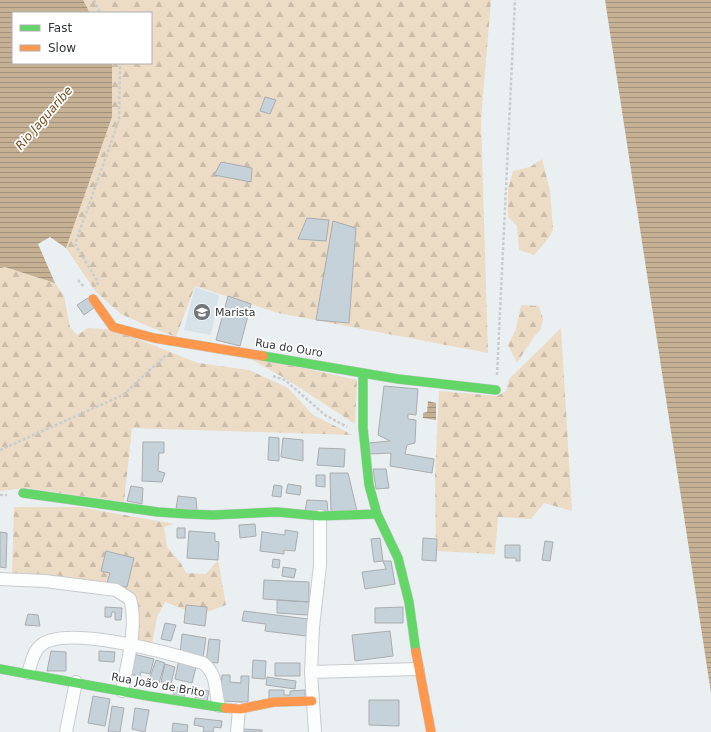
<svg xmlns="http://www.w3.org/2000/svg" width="711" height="732" font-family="'DejaVu Sans',sans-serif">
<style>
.built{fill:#d7e2e9}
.forest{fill:url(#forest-firs)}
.water{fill:url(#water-rules)}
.building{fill:#c6d2d9;stroke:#a9adaf}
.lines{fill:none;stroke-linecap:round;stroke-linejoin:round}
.street-casing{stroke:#c8ccce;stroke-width:14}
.fast-casing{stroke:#c8ccce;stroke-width:10}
.slow-casing{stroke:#c8ccce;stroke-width:10}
.path{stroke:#cbcdcd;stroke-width:2.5;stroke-dasharray:3 2;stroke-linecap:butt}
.street{stroke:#fcfdfd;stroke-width:12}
.fast{stroke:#63d668;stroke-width:9}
.slow{stroke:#ff974d;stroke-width:9}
.labels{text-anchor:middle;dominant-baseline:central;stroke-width:3.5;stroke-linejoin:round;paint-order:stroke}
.poi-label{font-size:11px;fill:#333638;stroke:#fff;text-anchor:start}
.street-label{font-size:11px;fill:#333638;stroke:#fff}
.water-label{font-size:12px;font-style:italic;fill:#704d1d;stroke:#fff}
</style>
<defs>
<pattern id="forest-firs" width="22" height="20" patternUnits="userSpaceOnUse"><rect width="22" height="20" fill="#ecdbc5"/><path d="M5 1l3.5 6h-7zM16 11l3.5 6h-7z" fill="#cbbdaa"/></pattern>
<pattern id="water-rules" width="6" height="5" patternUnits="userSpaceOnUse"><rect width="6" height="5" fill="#c6b195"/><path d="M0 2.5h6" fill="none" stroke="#a1917b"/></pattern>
</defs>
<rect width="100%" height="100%" fill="#eaeff2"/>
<path class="built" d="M195,287L219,295L211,335L184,330Z"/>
<path class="forest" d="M83,0H491L481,120L488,353L278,313L195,286L176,337L143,324L121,314L96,292L66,248L112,117V63H151V13H90Z
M542,159L550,191L553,230L548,239L534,255L519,250L517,226L508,217V189L513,171L530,167Z
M5,267L55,283L64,296L70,327L77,335L88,328L121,330L140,340L198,363L249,370L288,388L313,415L353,435L132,428L124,502L26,488L0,491V268Z
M521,305L539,306L543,319L541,329L533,338L517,363L508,345L516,329Z
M561,328L572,511L544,503L531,519L498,517L495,554L436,551L435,475L439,391L497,396L506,391L509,379Z
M244,355L357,380L355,424L291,382Z
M14,507H79L175,524L164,527L167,547L180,562L186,573L206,574L218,560L226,605L199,615L165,602L157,617L152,645L134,641V598L12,574Z"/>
<path class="water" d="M0,0H83L90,13H13V63H112V117L66,248L50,237L38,244L55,283L5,267L0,268Z
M605,0H711V693Z
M428,401L436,403V420L423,418V413L427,412Z"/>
<path class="building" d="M265,97L276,100L270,114L260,111Z
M221,162L252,168L251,182L214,175Z
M307,218L329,220L326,241L298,239Z
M333,221L356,228L349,323L316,320Z
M228,296L251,304L240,346L216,340Z
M88,298L95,307L84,315L77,305Z
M384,386L418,389L416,415L408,414V419L416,420L415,443L407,445L405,454L434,459L432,473L390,466L391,453L370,454L368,443L390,441L378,435Z
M269,437L279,438V461L268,460Z
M283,438L303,440V461L281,457Z
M143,442H164V453H159L158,471L165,473L162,482L142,481Z
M319,448L345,449L344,467L317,465Z
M373,469H386L389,488L376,489Z
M330,473H348L357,511L331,513Z
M316,475H325V487L316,486Z
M288,484L301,486L300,495L286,493Z
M274,485L282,486L281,497L272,496Z
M131,486L143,488L142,504L127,501Z
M178,496L196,498L197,512L176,509Z
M307,500L327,501L328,513L305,511Z
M255,524L256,536L240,538L239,525Z
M177,528H185V538H177Z
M285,530L298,532L295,551L284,550V554L260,551L262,531L263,532L285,535Z
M189,531L215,533V541L219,542L218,560L187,558Z
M0,532L7,533L6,568L0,567Z
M380,538L383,561L374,562L371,539Z
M423,538L437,539L436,561L422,560Z
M545,541L553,542L550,561L542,560Z
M505,545H520V561H516V558H505Z
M106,551L134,558L127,587L107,583L110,573L101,571Z
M273,559L280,560L279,568L272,567Z
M383,561H391L395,584L365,589L362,572L386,569Z
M283,567L296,569L294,578L282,576Z
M264,580L309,582V602L263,599Z
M277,600L309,602L308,615L277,613Z
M186,605L207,607L205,626L184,623Z
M105,607L122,608L121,620H115V612H112L111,617H105Z
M403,607V623H375V608Z
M244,611L308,619L306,636L265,631L266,624L242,621Z
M28,614L38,615L40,626L25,625Z
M165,623L176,625L171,641L161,639Z
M390,631L393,656L355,661L352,635Z
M182,634L206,638L203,658L180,654Z
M209,639L220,640L218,663L206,662Z
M51,651L66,652V671H47Z
M99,651L115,652L114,662L99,661Z
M133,654L154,659L150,674L141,672L140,676L128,674Z
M179,659L197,663L192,683L175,679Z
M156,660L165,663L159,683L149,680Z
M253,660L266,661L265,679L252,678Z
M275,663H300V676H275Z
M165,664L175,667L171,684L161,682Z
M222,675H230V682L241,683V676H249L248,702L220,701Z
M267,677L296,681L295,689L266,685Z
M175,687L186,690L183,702L172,700Z
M197,689L209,691L207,701L195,699Z
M269,690H284V695H290V691L305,690V700L269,701Z
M93,696L110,699L105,726L88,723Z
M369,700H399V726L369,725Z
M112,706L124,708L120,732H108Z
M135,708L149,710L145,732L132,729Z
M195,718L222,721L221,728L214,727L213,732H203L204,727L194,725Z
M173,723L188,725L187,732H172Z
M243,729L262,730V732H243Z"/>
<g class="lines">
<defs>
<path id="street" d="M0,579L45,581L116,590L130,599C138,626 127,664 122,691
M311,672L418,669
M28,673C31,665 33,652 40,646C64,623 172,654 203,663C218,675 214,688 219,706
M66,732L76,682
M237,732L239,709
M315,732L311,672L313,627L320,565V516"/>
<path id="fast" d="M263,356L398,379L496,390
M363,374V428L369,485L377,514L398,558L409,602L416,652
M23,493L158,512L188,514L213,515L277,512L320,516L377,514
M0,669L148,696L225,708"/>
<path id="slow" d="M93,299L113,327L154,338L263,356
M416,652L431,732
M225,708L240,709L274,702L312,701"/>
</defs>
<use href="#street" class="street-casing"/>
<use href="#fast" class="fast-casing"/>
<use href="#slow" class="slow-casing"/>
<path class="path" d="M94,0L100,13
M78,280L84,287
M97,285L98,282L75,244L119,120L120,63
M497,375L515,0
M273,376L285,380L325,415L347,427
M0,450L123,395L166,355
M0,495H7"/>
<use href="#street" class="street"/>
<use href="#fast" class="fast"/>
<use href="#slow" class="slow"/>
</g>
<defs>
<symbol id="school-disc" viewBox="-11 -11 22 22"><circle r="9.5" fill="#737779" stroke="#fff"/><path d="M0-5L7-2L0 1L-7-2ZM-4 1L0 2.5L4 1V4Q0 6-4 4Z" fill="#fff"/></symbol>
</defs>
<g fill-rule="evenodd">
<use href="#school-disc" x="192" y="302" width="20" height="20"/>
</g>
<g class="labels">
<g class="poi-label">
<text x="215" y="312">Marista</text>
</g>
<g class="street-label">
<text transform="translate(289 348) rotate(9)">Rua do Ouro</text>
<text transform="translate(158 685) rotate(10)">Rua João de Brito</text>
</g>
<g class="water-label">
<text transform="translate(44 118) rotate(-49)">Rio Jaguaribe</text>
</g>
</g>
<rect x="12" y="12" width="140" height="52" fill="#ffffff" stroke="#adafaf"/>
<rect x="20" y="25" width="20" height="6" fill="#63d668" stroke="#adafaf"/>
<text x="48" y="32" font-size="12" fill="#333638">Fast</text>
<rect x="20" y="45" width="20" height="6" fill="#ff974d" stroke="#adafaf"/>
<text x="48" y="52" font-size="12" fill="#333638">Slow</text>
</svg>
